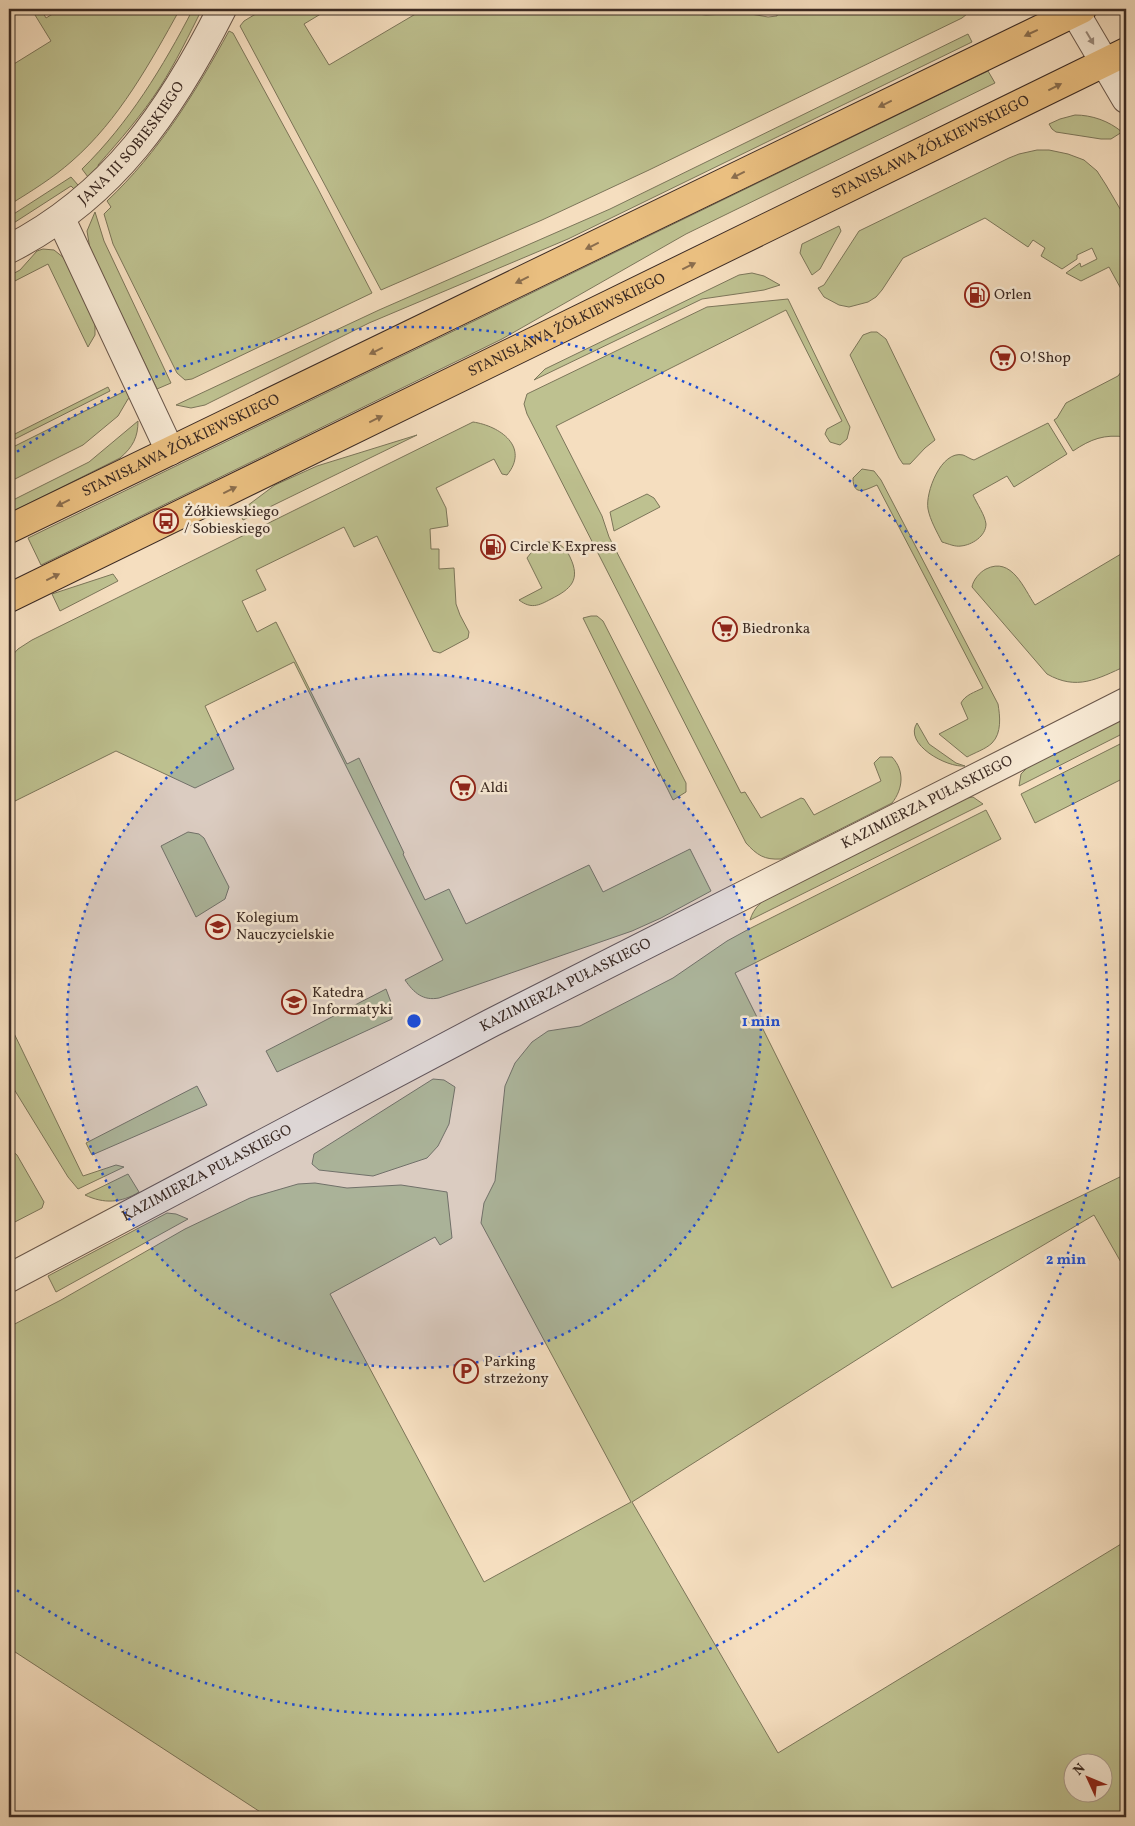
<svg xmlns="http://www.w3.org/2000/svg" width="1135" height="1826" font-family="Vollkorn,serif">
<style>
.green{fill:#bec190;stroke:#7c765a;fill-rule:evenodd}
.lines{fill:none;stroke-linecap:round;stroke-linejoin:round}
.minor-casing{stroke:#6a574a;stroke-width:30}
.major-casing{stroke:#3b2a23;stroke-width:30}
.minor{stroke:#f8ead5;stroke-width:28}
.major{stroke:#eabf80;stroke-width:28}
.oneway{fill:#8a6d4d}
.oneway2{fill:#9a8a7c}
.ring{fill:none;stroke:#1d4ed8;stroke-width:2.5;stroke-dasharray:2.5 5}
.labels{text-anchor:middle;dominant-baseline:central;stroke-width:5;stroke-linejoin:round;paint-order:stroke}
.street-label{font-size:15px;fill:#3b2a23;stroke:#f8ead5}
.poi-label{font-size:15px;fill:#3b2a23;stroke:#f8ead5;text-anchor:start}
.centre{fill:#1d4ed8;stroke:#f8ead5;stroke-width:2.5}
.ring-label{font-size:15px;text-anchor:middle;font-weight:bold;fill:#1d4ed8;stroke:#f8ead5;stroke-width:5;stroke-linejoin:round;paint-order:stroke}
</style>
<rect width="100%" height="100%" fill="#f5debf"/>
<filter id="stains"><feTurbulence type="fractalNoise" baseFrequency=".004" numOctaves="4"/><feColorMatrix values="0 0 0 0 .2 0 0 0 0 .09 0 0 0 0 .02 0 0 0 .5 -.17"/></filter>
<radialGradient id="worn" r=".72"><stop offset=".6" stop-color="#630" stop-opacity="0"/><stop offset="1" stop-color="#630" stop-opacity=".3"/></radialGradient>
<path class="green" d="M61,9H180C150,63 119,120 72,161C53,178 30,192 9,205V67L51,41L35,15L42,11L46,18Z
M193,9H202C189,35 176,62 160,87C142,115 120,140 98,165L99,168L88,177L82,169C129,123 163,67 193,9Z
M264,9H329L304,24L329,65L424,9H653L706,15L745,13L768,17L777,16L778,9H970L967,14L962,18L649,170L542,220L381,290L240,26L244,21Z
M229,31L233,33L317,187L372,293L192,379L185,380L177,373L113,244L104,214L111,207L107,201C159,152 195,93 229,31Z
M968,34L972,42L568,239L369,323L205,405L191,408L176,405L379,310L610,209Z
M988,71L995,83L686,234L502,339L41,565L28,538Z
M1075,115C1092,115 1109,121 1122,132L1111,139H1101L1056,132L1052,129L1049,124L1060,119Z
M1037,150H1049L1068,154L1084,160L1097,171L1106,185L1126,219V298L1109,267L1081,281L1066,273L1080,263L1081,267L1097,259L1092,248L1077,255V259L1062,269L1041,256L1045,248L1033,240L1028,247L985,218L903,258L882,290L876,297L868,302L849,307L839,305L824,297L818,288L824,285L859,231L1009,158L1019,154Z
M71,177L78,185L74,189L71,186L9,226V217Z
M95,212L104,241L171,383L157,389L90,249L87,231Z
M839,226L841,231L820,269L812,275L800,253L802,244Z
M43,249L54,250L64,258L95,322V335L88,347L48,264L9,284V276L20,270L37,251Z
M752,273L764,276L780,285L764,290L702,299L534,380L545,369L739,275Z
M788,299L850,427L847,439L840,445L830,442L825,434L827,429L842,421L786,310L556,426L602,516L609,537L741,793L745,792L761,818L801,798L804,799L814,815L881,781L874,763L880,757H892C905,771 903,789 892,803L781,859C764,860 757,855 746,843L527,414L524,404L527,394L707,307Z
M871,332H877L886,339L935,440L925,448L910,464H903L899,458L850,355L863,335Z
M1126,349V437C1104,434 1091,439 1073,451L1054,420L1057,418L1066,403L1118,376L1121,372L1122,353Z
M108,387L110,391L9,442V437Z
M127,390L130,398L128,399L118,416L83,445L9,482V449Z
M138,421C138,437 133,447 120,458L12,512L9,502L89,462Z
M473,422C500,426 530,447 507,475L502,474L494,459L436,488L446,508L448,526L430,529L431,549H439V569L454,568L456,604L460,615L469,632L468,638L440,653L433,651L377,536L354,547L344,527L256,570L266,590L242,601L257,632L276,622L347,764L359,758L404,853L403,854L425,900L449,889L466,924L589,865L603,892L690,849L711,891L661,918L632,931L439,998C423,1001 414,993 405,980L443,960L294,662L205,706L234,769L195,788L116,751L9,804V659L18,649L32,640Z
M1048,423L1067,454L1014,487L1007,476L973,495C977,504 985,515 986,524C986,536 972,545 961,546C955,547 949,544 942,542C937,532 930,520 928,509C925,493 941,450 963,455C966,456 970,459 974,460Z
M417,435L243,520L239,512L275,485L317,466Z
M862,469L874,471L881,480L998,704C1000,716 1002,733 992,743C986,749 974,753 967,757L939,734L968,719L961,703C965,695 975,692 983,688L877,485C867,489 853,498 853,478Z
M647,494L654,498L660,507L614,531L610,512Z
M546,542C558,542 565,546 570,557C581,580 571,589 551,599C538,606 531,609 519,600L542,588L527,558L537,545Z
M1126,551V666C1097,679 1077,691 1047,674L972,587C973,580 980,572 986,569C1012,556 1024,589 1035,605Z
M113,574L118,581L60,611L52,594Z
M591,616H597L603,621L686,783V792L673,800L583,618Z
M1126,717V732L1019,786L1021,774L1029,766Z
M917,723L929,744L956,763L965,766C947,768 903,744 917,723Z
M1126,741V777L1035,823L1021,794Z
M973,797L983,804L750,920C754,907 762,901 773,894L967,798Z
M986,810L1001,839L735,973L892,1288L1126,1174V1271L1094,1215L951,1300L632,1502L778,1753L1126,1541V1817H268L9,1648V1327L61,1300L185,1229L250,1198L298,1184L315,1183L347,1188L401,1185L447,1192L452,1238L440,1245L435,1237L330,1294L484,1582L631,1502L481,1223L484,1203L495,1181L505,1086L515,1063L532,1042L548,1031L580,1026L673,978L727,941L749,929ZM1072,1764H1102V1794H1072Z
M188,832L199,834L204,838L229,887L225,899L196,917L161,846Z
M386,989L392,1005V1019L277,1072L266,1051Z
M9,1023L83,1176L116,1165L124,1167L78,1189L68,1177L9,1081Z
M433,1079L444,1080L455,1087L449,1124L438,1146L427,1158L373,1176L319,1170L312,1164L314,1154Z
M197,1086L207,1105L92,1155L86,1143Z
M9,1148L17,1155L44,1202L42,1208L9,1225Z
M128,1174L139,1192C121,1203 104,1204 85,1195Z
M167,1213L176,1214L188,1219L56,1292L48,1276Z"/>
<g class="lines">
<defs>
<g id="minor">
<path d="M1073,9L1126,99"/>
<path d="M61,219L170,451"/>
<path id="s1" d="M9,249C113,196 171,110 222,9"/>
<path id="s2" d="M9,1278L491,1023L1126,702"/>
</g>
<g id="major">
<path id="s3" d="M9,529L1082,9"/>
<path id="s4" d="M9,598L1126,52"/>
</g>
</defs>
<use href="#minor" class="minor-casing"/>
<use href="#major" class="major-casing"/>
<use href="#minor" class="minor"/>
<use href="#major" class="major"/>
</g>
<defs><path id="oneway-solid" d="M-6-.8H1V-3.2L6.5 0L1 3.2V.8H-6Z" transform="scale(1.25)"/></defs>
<g class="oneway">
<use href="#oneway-solid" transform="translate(1031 33) rotate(155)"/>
<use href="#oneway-solid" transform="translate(1055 87) rotate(-27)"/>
<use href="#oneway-solid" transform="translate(885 104) rotate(154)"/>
<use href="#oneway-solid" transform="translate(738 175) rotate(154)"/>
<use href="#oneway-solid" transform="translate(592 246) rotate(154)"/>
<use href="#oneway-solid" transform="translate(689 266) rotate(-26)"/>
<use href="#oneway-solid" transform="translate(522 280) rotate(154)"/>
<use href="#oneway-solid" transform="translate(376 351) rotate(154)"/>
<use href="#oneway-solid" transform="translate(376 419) rotate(-26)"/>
<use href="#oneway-solid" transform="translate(230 490) rotate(-26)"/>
<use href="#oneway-solid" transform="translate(63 503) rotate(154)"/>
<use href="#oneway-solid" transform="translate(53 577) rotate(-26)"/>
</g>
<use class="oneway2" href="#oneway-solid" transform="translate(1090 38) rotate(59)"/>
<circle cx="414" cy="1021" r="347" fill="#1d4ed8" fill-opacity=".12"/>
<g class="ring">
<circle cx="414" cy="1021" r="347"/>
<path d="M11 456A694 694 0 1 1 11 1586"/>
</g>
<defs>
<symbol id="fuel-ring" viewBox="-11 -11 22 22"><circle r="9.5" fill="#f8ead5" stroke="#8f2418" stroke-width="1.5"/><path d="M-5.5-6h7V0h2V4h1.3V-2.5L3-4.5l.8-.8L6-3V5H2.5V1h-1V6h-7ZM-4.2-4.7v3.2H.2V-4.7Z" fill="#8f2418"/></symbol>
<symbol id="supermarket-ring" viewBox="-11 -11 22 22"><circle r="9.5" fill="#f8ead5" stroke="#8f2418" stroke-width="1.5"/><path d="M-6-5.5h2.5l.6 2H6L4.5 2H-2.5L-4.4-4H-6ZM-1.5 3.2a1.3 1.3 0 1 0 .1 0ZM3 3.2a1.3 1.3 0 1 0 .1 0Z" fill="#8f2418"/></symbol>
<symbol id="bus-ring" viewBox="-11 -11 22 22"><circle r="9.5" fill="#f8ead5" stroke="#8f2418" stroke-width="1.5"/><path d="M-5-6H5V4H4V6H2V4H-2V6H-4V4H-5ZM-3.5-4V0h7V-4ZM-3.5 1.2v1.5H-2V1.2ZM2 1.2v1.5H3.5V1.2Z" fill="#8f2418"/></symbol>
<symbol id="university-ring" viewBox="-11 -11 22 22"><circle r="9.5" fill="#f8ead5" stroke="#8f2418" stroke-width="1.5"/><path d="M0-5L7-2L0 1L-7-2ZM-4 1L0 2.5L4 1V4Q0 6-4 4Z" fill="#8f2418"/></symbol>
<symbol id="parking-ring" viewBox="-11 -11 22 22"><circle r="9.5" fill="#f8ead5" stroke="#8f2418" stroke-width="1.5"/><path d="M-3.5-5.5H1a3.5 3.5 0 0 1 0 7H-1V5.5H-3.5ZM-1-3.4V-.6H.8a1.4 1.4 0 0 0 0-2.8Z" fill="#8f2418"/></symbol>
</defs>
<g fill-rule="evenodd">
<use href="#fuel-ring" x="963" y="281" width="28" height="28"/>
<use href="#supermarket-ring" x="989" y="344" width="28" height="28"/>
<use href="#bus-ring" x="152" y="507" width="28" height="28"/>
<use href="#fuel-ring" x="479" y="533" width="28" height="28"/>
<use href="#supermarket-ring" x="711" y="615" width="28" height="28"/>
<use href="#supermarket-ring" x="449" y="774" width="28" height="28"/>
<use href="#university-ring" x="204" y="913" width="28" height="28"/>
<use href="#university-ring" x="280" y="988" width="28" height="28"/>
<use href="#parking-ring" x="452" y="1357" width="28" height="28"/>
</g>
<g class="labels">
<g class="street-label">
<text stroke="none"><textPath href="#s1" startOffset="164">JANA III SOBIESKIEGO</textPath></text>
<text stroke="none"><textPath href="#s4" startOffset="1026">STANISŁAWA ŻÓŁKIEWSKIEGO</textPath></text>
<text stroke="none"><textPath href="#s4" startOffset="621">STANISŁAWA ŻÓŁKIEWSKIEGO</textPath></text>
<text stroke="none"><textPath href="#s3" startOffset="191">STANISŁAWA ŻÓŁKIEWSKIEGO</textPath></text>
<text stroke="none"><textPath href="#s2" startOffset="1034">KAZIMIERZA PUŁASKIEGO</textPath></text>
<text stroke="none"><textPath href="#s2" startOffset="629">KAZIMIERZA PUŁASKIEGO</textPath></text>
<text stroke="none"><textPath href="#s2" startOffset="224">KAZIMIERZA PUŁASKIEGO</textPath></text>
</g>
<g class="poi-label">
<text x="994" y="295">Orlen</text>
<text x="1020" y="358">O!Shop</text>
<text x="184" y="512">Żółkiewskiego<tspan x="184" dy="17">/ Sobieskiego</tspan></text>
<text x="510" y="547">Circle K Express</text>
<text x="742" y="629">Biedronka</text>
<text x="480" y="788">Aldi</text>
<text x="236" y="918">Kolegium<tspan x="236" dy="17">Nauczycielskie</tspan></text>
<text x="312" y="993">Katedra<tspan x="312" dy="17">Informatyki</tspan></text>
<text x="484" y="1362">Parking<tspan x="484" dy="17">strzeżony</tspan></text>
</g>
</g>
<circle cx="414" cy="1021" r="8" class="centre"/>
<g class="ring-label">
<text x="761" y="1026">1 min</text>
<text x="1066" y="1264">2 min</text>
</g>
<rect width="1135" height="1826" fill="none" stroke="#f5debf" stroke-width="30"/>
<rect x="10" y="10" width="1115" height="1806" fill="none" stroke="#3b2a23" stroke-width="2.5"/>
<rect x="15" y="15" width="1105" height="1796" fill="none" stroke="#3b2a23"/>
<g transform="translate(1088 1778) rotate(314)"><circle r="24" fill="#f8ead5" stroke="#ac9d8e"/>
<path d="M0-4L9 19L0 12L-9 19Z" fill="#8f2418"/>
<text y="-8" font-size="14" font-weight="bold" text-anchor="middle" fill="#3b2a23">N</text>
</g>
<rect width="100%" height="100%" filter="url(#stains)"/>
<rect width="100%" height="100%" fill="url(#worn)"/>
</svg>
